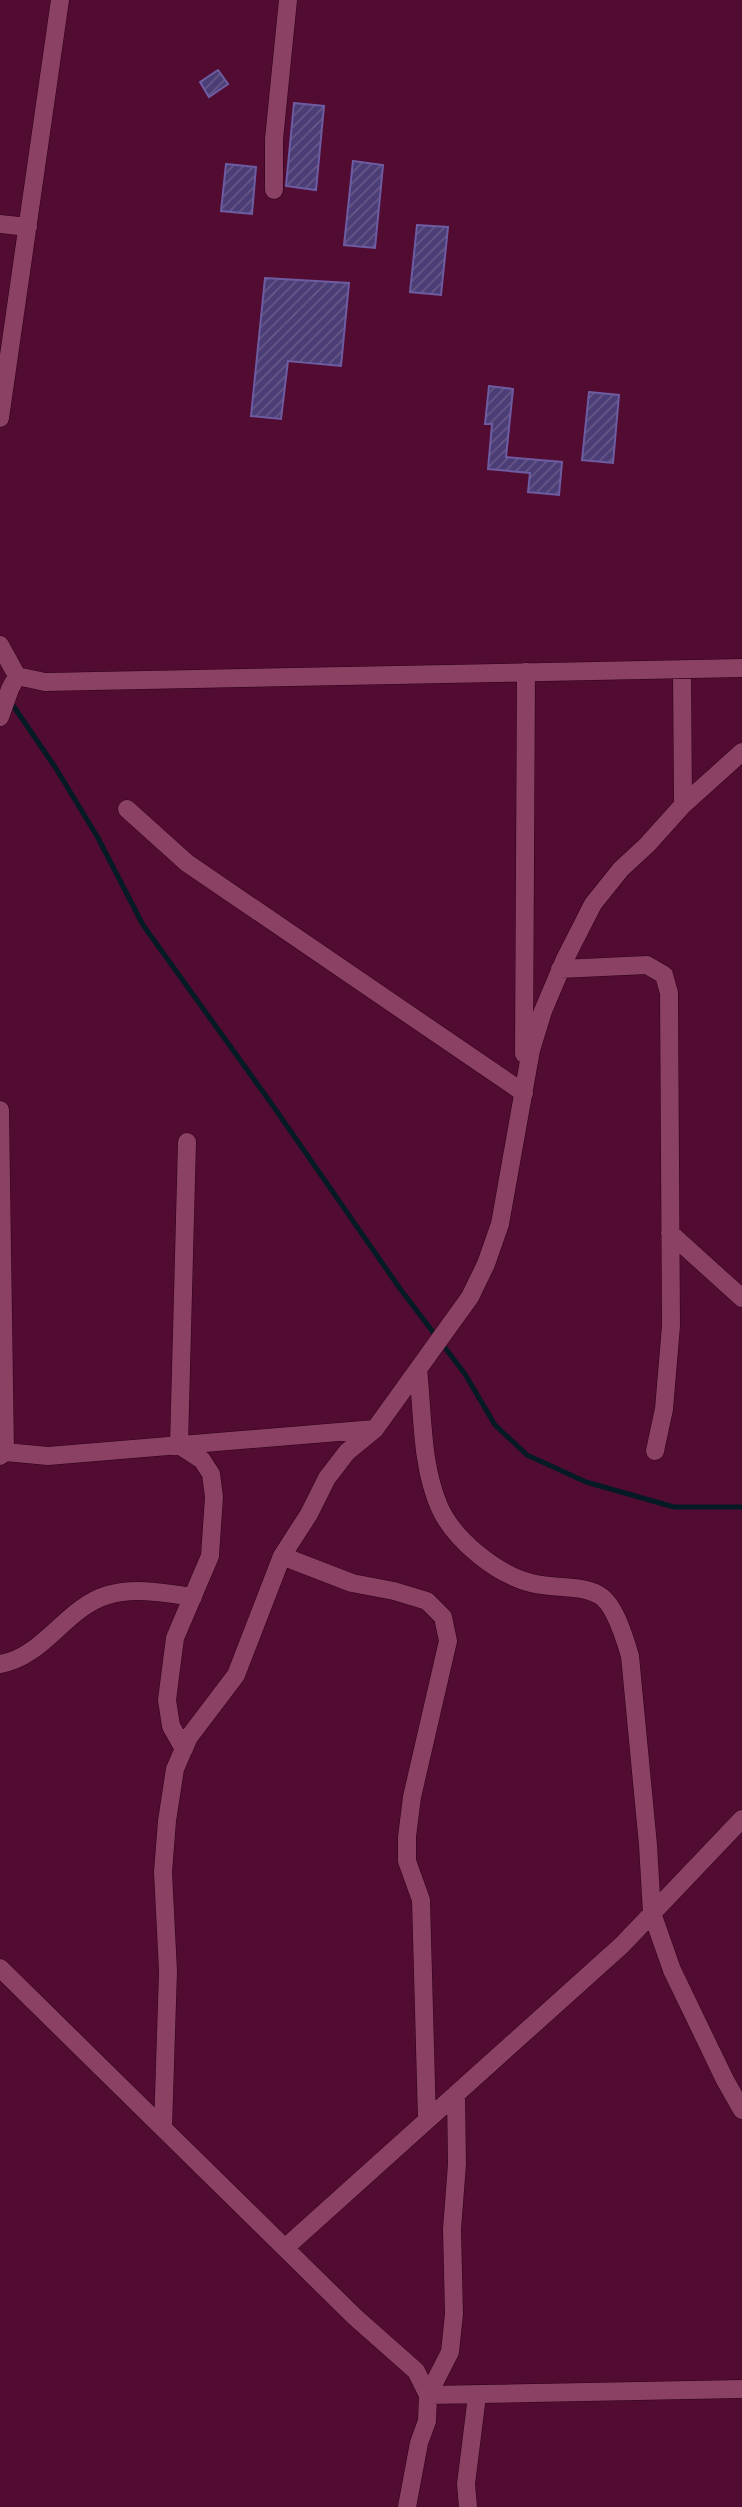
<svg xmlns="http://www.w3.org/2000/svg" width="742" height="2507" font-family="Merriweather,serif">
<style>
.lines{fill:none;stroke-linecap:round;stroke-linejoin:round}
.stream{stroke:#041a25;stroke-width:5}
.building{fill:url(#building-hatch);stroke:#6d5ca1;stroke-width:2}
.minor-casing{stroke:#2f0019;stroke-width:19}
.minor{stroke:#8b4163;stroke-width:18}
</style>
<defs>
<pattern id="building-hatch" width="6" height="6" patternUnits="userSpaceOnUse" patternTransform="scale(1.75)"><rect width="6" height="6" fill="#4b3d75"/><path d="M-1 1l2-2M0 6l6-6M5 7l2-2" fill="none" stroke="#665888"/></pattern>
</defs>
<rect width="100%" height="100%" fill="#520c32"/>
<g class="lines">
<path class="stream" d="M10,701L55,767L97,836L143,925L271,1103L401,1290L465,1374L495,1425L527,1455L586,1482L674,1507H742"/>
</g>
<path class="building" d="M218,70L228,84L209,97L200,82Z
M294,103L324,106L316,190L286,186Z
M353,161L383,165L375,248L344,245Z
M226,164L256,167L252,214L221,211Z
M417,225L448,227L441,295L410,292Z
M265,278L349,283L341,366L288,361L281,419L251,416Z
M489,386L513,389L506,457L562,462L559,495L528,492L530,473L488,469L492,424H485Z
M589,392L619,395L613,463L582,460Z"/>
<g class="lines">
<defs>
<path id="minor" d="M274,190V139L288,0
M0,224L28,227
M0,418L60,0
M0,645L17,676
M682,669L683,805
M17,676L45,682L742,668
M0,717L10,689L17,676
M127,809L187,863L524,1093
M560,969L647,965L664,975L669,993L671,1326L664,1409L655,1451
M524,1054L526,672
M0,1110L5,1452L0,1456
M670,1233L742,1298
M418,1369C423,1414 421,1464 439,1506C453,1539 496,1574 531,1583C553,1589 578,1584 599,1595C615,1604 625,1639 630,1656L648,1845L652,1913L672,1970L725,2080L742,2110
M5,1452L48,1456L375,1429
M282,1556L352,1583L394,1591L427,1601L443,1617L448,1641L412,1797L407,1837V1861L421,1900L427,2120
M0,1664C44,1657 66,1607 108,1595C135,1587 165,1593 193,1597
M184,1749L171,1726L167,1700L175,1638L210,1556L214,1497L211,1474L202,1460L179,1445L187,1142
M0,1968L355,2317L416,2371L428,2395
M163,2128L168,1971L163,1872L167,1821L175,1769L189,1737L236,1675L282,1556L309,1514L327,1478L347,1452L375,1429L470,1297L486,1264L500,1224L531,1050L543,1011L565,959L593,904L621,869L647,845L683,805L742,752
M285,2248L622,1945L742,1819
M428,2395L742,2389
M407,2507L419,2443L427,2421L428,2395L450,2352L454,2314L452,2229L457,2164L456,2094
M468,2507L466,2484L477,2396"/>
</defs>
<use href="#minor" class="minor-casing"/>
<use href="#minor" class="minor"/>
</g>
</svg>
